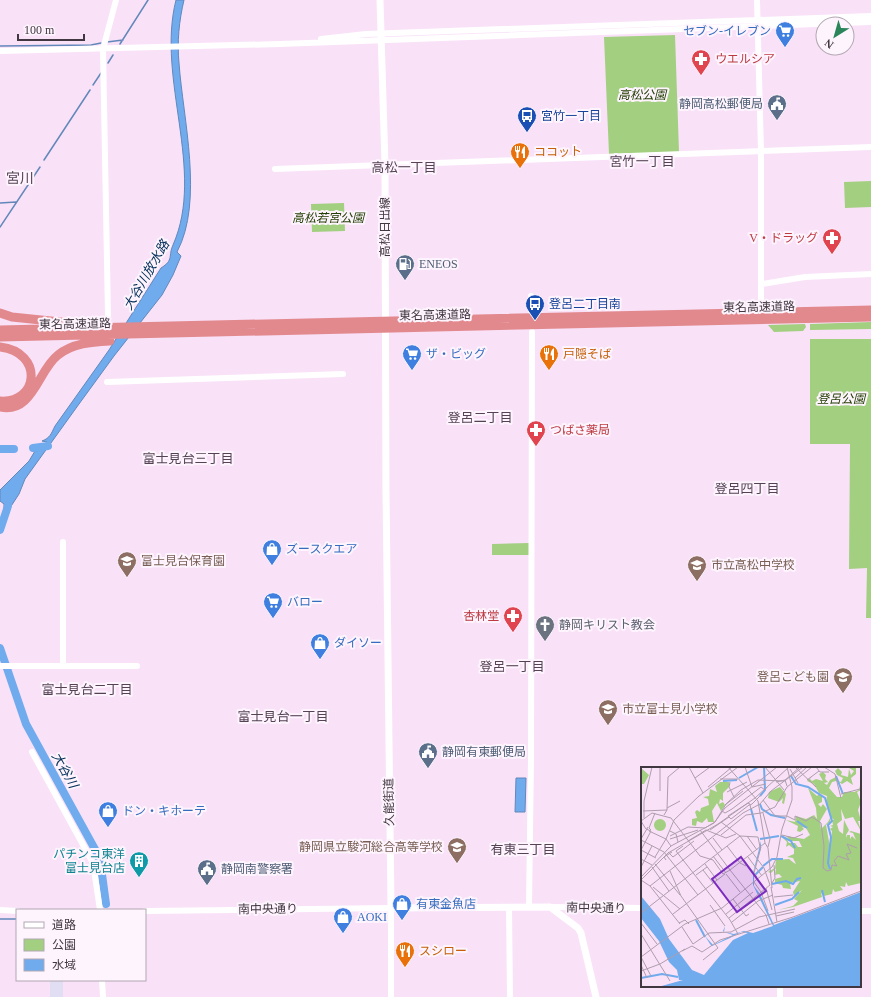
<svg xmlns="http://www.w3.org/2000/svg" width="871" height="997" font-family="'Times New Roman','Noto Sans JP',serif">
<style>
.commercial{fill:#e1ddf3}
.green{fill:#a3cf80}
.water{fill:#70abee;stroke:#6288ba}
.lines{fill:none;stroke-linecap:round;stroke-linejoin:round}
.stream{stroke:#6288ba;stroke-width:1.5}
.river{stroke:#70abee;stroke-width:8}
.tertiary{stroke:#fff;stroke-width:6}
.secondary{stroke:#fff;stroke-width:7}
.motorway{stroke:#e2898d;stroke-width:9}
.labels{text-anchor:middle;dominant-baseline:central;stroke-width:4;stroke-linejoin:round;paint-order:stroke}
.shop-label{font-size:12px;fill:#366cbe;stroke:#fdf4fd;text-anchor:start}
.health-label{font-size:12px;fill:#be3a42;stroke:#fdf4fd;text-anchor:start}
.park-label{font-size:12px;font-style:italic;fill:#233e03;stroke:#fdf4fd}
.service-label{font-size:12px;fill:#4e5e75;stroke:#fdf4fd;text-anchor:start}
.transit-label{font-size:12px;fill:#164399;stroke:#fdf4fd;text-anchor:start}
.food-label{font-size:12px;fill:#c56008;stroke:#fdf4fd;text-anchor:start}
.street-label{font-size:12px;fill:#413740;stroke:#fdf4fd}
.education-label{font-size:12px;fill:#785e54;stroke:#fdf4fd;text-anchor:start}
.worship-label{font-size:12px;fill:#5b616d;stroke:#fdf4fd;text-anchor:start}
.culture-label{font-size:12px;fill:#0d838f;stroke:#fdf4fd;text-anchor:end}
.neighbourhood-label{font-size:13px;fill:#554255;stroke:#fdf4fd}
.water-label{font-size:13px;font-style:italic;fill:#022e58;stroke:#fdf4fd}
.quarter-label{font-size:14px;fill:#554255;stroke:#fdf4fd}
.inset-river{fill:none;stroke:#70abee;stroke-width:2}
.inset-road{fill:none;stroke:#af9dae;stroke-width:1}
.view{fill:#7b2cbf;fill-opacity:0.15;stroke:#7b2cbf;stroke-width:2}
.inset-edge{fill:none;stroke:#413740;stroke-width:2}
</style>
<rect width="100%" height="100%" fill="#f9e1f8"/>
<path class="commercial" d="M50,980H63V997H50Z"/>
<path class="green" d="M675,35L679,152L609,154L604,37Z
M871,181V207L845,208L844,182Z
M344,203L345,231L312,232L311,204Z
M871,322V329L810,330V324Z
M805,324L806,327L803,331L774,332L768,325Z
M810,339H871V618H866L867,568L849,569L850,444H810Z
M529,543V555H492V544Z"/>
<path class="water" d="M176,0H184C179,21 177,42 179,63C183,119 204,201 177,252L181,256L173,275L162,295L114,356L79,404L25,479L19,494L4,517V504L0,501V490L29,461L35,451L43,450L47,442L42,441C50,438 51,434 55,426L109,350L161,268C174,260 168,256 173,245C206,170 156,79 176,0Z
M516,778H526L525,812H515Z"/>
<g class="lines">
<path class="stream" d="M107,42L123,40
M120,44L148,0
M0,46L91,45L101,43
M108,63L113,55
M93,85L101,73
M44,160L90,90
M0,203L16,202
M0,227L40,167
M0,919H17"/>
<path class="river" d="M33,448L48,446
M0,449H14
M0,530L8,506
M0,648L26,724L97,853L101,867L106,904"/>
<path class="tertiary" d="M757,0L761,151V298L762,307
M321,39L366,34L871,16
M0,51L280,44L871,22
M275,169L871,147
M762,284L805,277L871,274
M531,296V313
M106,323L108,316L103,49L116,0
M107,382L343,374
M63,542V666
M0,666H137
M32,752L93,863L100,910
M509,907L510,997
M529,907L531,759L532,332
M550,907L642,908
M0,910L17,911
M145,911L391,908V997
M860,911H871
M102,980L103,997
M780,986V997"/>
<path class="secondary" d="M380,0L385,165L386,492L391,908L550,907L578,928L581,933L596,997"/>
<path class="motorway" d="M0,313L12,317L70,323
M0,330L871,310
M0,337L871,317
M0,347C44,352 39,404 0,401
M0,407C33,414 38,370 58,355C73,343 92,342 110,341"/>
</g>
<defs>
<symbol id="supermarket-pin" viewBox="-11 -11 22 30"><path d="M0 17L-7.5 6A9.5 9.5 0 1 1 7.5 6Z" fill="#3f7fe0" stroke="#fdf4fd"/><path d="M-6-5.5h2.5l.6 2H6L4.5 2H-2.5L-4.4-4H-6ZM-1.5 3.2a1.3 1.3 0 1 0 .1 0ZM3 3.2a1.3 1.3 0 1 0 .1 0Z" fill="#fff"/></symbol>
<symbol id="pharmacy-pin" viewBox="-11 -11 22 30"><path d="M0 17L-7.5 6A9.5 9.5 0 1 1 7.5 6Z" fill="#e0444e" stroke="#fdf4fd"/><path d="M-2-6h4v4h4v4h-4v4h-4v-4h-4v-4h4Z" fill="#fff"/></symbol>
<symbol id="civic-pin" viewBox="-11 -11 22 30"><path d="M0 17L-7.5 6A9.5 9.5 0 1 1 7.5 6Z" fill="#5c6f8a" stroke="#fdf4fd"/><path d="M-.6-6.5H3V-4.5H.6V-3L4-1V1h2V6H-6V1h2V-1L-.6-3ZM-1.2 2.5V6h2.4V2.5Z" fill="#fff"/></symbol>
<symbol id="bus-pin" viewBox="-11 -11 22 30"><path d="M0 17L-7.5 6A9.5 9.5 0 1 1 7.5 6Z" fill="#1a4fb4" stroke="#fdf4fd"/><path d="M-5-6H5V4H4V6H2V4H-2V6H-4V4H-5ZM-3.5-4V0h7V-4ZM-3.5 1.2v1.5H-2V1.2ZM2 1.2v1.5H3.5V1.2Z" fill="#fff"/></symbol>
<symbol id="restaurant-pin" viewBox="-11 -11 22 30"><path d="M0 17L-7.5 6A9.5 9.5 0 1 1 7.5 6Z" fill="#e8710a" stroke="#fdf4fd"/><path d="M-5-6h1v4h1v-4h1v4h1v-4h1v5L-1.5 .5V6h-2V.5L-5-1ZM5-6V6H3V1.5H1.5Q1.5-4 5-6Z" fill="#fff"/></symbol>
<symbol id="fuel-pin" viewBox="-11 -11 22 30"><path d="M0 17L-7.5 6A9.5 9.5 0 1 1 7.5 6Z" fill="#5c6f8a" stroke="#fdf4fd"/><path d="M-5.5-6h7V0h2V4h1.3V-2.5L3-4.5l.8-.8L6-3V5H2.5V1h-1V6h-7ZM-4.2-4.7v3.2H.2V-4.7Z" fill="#fff"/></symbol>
<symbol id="shop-pin" viewBox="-11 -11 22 30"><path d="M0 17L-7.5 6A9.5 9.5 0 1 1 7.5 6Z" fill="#3f7fe0" stroke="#fdf4fd"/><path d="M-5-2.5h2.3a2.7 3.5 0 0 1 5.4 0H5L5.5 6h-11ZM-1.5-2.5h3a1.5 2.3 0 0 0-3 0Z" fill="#fff"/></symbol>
<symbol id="school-pin" viewBox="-11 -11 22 30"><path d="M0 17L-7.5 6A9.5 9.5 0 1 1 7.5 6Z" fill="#8d6e63" stroke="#fdf4fd"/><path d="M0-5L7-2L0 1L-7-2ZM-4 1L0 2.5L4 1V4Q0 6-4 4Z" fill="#fff"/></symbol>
<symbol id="church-pin" viewBox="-11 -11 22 30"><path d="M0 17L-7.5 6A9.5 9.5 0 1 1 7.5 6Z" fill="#6b7280" stroke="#fdf4fd"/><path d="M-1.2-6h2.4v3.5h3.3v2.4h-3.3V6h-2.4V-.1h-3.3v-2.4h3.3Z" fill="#fff"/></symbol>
<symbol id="building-pin" viewBox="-11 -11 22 30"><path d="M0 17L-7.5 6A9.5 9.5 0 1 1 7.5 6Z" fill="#0f9aa8" stroke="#fdf4fd"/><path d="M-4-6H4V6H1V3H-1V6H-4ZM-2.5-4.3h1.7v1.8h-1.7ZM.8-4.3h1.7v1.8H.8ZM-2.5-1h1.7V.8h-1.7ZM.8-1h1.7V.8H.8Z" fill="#fff"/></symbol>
</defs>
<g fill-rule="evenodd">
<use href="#supermarket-pin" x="774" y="20" width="22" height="30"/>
<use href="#pharmacy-pin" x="690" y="48" width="22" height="30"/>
<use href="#civic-pin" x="766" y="93" width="22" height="30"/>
<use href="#bus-pin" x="516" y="105" width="22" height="30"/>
<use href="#restaurant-pin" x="509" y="141" width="22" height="30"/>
<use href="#pharmacy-pin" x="821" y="227" width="22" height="30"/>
<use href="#fuel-pin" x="394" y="253" width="22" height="30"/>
<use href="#bus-pin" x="524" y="293" width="22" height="30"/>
<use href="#supermarket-pin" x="401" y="343" width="22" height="30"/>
<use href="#restaurant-pin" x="538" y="343" width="22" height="30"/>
<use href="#pharmacy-pin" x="525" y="419" width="22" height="30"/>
<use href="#shop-pin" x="261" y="538" width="22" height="30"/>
<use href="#school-pin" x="116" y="550" width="22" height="30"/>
<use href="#school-pin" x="686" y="554" width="22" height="30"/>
<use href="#supermarket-pin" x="262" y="591" width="22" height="30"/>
<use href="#pharmacy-pin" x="502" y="605" width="22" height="30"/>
<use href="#church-pin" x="534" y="614" width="22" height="30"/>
<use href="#shop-pin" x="309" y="632" width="22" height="30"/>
<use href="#school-pin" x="832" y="666" width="22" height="30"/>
<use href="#school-pin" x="597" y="698" width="22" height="30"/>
<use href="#civic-pin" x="417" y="741" width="22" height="30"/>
<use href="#shop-pin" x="97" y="800" width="22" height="30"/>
<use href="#school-pin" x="446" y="836" width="22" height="30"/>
<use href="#building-pin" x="128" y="850" width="22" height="30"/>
<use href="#civic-pin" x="196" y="858" width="22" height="30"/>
<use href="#shop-pin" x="391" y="893" width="22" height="30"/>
<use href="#shop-pin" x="332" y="906" width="22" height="30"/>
<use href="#restaurant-pin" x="394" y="940" width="22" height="30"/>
</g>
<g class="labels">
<g class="shop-label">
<text x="771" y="31" text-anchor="end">セブン-イレブン</text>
<text x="426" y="354">ザ・ビッグ</text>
<text x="286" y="549">ズースクエア</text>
<text x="287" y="602">バロー</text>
<text x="334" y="643">ダイソー</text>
<text x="122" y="811">ドン・キホーテ</text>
<text x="416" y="904">有東金魚店</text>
<text x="357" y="917">AOKI</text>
</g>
<g class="health-label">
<text x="715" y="59">ウエルシア</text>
<text x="818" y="238" text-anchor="end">V・ドラッグ</text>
<text x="550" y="430">つばさ薬局</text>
<text x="499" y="616" text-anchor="end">杏林堂</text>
</g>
<g class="park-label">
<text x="642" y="95">高松公園</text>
<text x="328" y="218">高松若宮公園</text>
<text x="841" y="399">登呂公園</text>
</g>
<g class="service-label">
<text x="763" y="104" text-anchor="end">静岡高松郵便局</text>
<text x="419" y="264">ENEOS</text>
<text x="442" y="752">静岡有東郵便局</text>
<text x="221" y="869">静岡南警察署</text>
</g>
<g class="transit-label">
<text x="541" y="116">宮竹一丁目</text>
<text x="549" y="304">登呂二丁目南</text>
</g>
<g class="food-label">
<text x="534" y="152">ココット</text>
<text x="563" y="354">戸隠そば</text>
<text x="419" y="951">スシロー</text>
</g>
<g class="street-label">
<text transform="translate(385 227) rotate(-90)">高松日出線</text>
<text transform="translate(759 307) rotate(-1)">東名高速道路</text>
<text transform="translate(435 315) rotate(-1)">東名高速道路</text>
<text transform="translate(75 324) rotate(-1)">東名高速道路</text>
<text transform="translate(389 802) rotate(-91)">久能街道</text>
<text transform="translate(596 908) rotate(1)">南中央通り</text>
<text transform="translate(268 909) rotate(-1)">南中央通り</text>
</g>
<g class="education-label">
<text x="141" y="561">富士見台保育園</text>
<text x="711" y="565">市立高松中学校</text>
<text x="829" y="677" text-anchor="end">登呂こども園</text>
<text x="622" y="709">市立富士見小学校</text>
<text x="443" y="847" text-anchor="end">静岡県立駿河総合高等学校</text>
</g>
<g class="worship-label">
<text x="559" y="625">静岡キリスト教会</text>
</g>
<g class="culture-label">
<text x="125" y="854">パチンコ東洋<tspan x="125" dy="14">富士見台店</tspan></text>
</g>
<g class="neighbourhood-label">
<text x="642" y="161">宮竹一丁目</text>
<text x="404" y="167">高松一丁目</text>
<text x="480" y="417">登呂二丁目</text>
<text x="188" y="458">富士見台三丁目</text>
<text x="747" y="488">登呂四丁目</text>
<text x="512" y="666">登呂一丁目</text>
<text x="87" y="689">富士見台二丁目</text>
<text x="283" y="716">富士見台一丁目</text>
<text x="523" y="849">有東三丁目</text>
</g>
<g class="water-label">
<text transform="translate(146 275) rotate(-60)">大谷川放水路</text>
<text transform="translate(65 770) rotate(61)">大谷川</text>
</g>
<g class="quarter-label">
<text x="20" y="178">宮川</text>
</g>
</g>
<g transform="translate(641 767)">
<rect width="220" height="220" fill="#f9e1f8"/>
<path d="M0,1L8,8L3,17H0ZM197,1L201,5L200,8L207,10L208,2L210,8L213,4L208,1H215V7L210,11L212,18L206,14L201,17L196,14L200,15L202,11L196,8L194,4ZM182,5L185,8L184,12L187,15L183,16L186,18L189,13L195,10V14L191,15L188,21L196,30H201L203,25H213L218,23L220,14V23L216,25L220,35L217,43L220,54H217L220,64L212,50L204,52L200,42L201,53L196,57L198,64L202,67L203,53L208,63L205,68L206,71V68H209V72L211,69L215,73L212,66L208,65L210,64L220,67V116L207,119L205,115L204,120L199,119L202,123L194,125L192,122L191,127L183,129L180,126L181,130L152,140L137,143L152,139L157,134L153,132L161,123L153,129L152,125L159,114L149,116L150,122L142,121L141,118L134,116V112L141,110L138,107L134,108L135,101L130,106L127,105L134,101L135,93L148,92L153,96L155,97L152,91L146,90L153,87V82L148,78L145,80L146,75L141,70H144L148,76H154L157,80H161L158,74H150L145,69L163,72L169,68L165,61L161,60L163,62L159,65L156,64L157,59L145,53L154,55L155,49L165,52L173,48L176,52L175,41L167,21L176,29L178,27L181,29V35L177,37L180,40L182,37L186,42L179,54L180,62L187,55L190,49L185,35L186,29L178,26L173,17L166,14L172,8L169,12L171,14L175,12L182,14L178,7ZM190,50L193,53H191L192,58L189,59L192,60L189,62L191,64L189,80L185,58L189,55ZM79,15H88V20L82,26V34L79,32L78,37L82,35L84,38L80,44L76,36L71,44L73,55H67L66,51L61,56L56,54L55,59L51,58V52L56,51L54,45L56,43L59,45L60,41L68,38L67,32L62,30L68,29L69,22L76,25L74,19ZM139,20L145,27L143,37L141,36L142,31L138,35L127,31L128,25ZM13 58a6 6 0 1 1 12 0a6 6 0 1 1-12 0Z" fill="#a3cf80" fill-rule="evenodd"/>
<path d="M120,74V81L113,104V119L119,127L133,158L220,125V220H17L42,213H38L36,203L28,195L18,174L0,151V129L19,152L28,172L51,203L63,208L92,173L107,166L100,165L89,171L71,179L69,177L64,169L72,178L92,168L83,165L82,164L84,159L83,165L93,167L103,164L112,166L132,159L112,118V106Z" fill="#70abee"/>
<path class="inset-river" d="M150,9L155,17L167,20L184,31L191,54L187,58L190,70L187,96L189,102M195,9L202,27M98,11L117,0M82,14L96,13M119,29L124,23L123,0M119,37L121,42L130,48L144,51M110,42L116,64M156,54L166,61M140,69L150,74L154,81M119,72L138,69M122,99L131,92H142M113,109L122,100M131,117L145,114L152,117L156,112L160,111M181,123L184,135M134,138L151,132L158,125M55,153L64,170M0,211L21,207L37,210"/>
<path class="inset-road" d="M48,0L62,26M87,0L117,34L124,76L127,81L131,121M104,0L111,20L125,17M124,0L143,23M154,0L175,20M175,0L179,5H188M183,0L194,7L200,31M149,2L157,16M54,11L69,0M154,11L166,0M79,12H97M166,13L178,4M89,15L88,20L93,30M135,15L144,13L146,19M67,20L91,0M19,24V0M86,25L106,15M200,27L219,22M122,33L134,49H145M84,38L102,24M26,41L39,34M110,42L109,38V37L107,36L87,49L90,52L108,38H109L111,37L120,28M2,44L26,43M81,44L84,46L91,42L120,20L124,23L126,20M122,46L129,72L127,80M23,48L26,43L27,10L39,0M146,49L154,53V49L165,54L171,50L180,56L183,79L182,101L186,104L190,103L191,98L196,99L193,94L197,89L208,93L205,87L210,86L206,77L216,81M3,51V34L11,0M80,55L99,69L117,70L119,80M10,63L8,61L14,46M59,63L89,103L124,76M69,63L88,50M8,64L25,72L30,79M10,64L5,62L3,59L0,54L11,46L30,51L59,89L72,93L82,107L89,103L125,148L128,157M29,64L35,67L37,75M80,68L105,48L120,46L134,40L146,20L171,0M141,68L153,71L162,67M29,69L47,60L64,61L74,55L85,37L100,23L117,13L143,14L159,0M106,69L116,83M72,71L81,83M0,72L7,60M25,72L33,53L58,29L97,0M29,72L57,63M0,73L23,85M47,74L65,63L85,71L95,67M42,79L35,84L89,153L97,167M86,79L99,96L105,99M0,83L15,91M0,83L10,64M23,85L57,128M27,85L32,90L53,74M72,89L85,106M14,90L25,72M107,90L121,109M0,92L11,98M25,93L23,90L31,85M103,93L116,110M14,97L39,128M64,97L76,113M0,100L11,79M11,100L28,124M62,103L72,116M29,104L40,129L77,181L62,193M113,106L120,80M85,107L99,125M55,108L66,100M0,110L30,79L73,56L84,41L136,0M0,113L9,119L39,157M0,113L27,86L77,57L114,31L148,0M113,115L120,125L127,144M131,116L134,111L133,98M9,119L102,46L119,37L130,24L162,0M12,120L39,142M130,120L136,155M125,121L131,143M133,130L152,128M92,132L105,149L108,147M69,138L84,159M0,146L99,69M32,147L84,107M85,147L112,125M135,149L153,145M88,151L129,118L123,101L99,69M91,155L117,134L132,128M0,156L16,177M38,156L44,153L48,157M41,160L52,177M0,167L29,214M52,177L68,166L90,165L118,150L154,142M41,184L51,179L61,185L79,173L152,150L220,124M0,190L10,209M0,190L44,157L81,141L131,100L136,90L141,62L151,33V20L146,0M0,198L6,211M0,204L19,197L44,182"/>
<path class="view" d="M100,90L125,124L96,145L71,112Z"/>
<rect width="220" height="220" class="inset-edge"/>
</g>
<rect x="16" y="909" width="130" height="72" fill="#fdf4fd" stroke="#b2a8b1"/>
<rect x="24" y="922" width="20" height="6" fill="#ffffff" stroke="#b2a8b1"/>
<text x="52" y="929" font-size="12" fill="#413740">道路</text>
<rect x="24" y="939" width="20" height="12" fill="#a3cf80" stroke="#b2a8b1"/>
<text x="52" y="949" font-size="12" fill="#413740">公園</text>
<rect x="24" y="959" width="20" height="12" fill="#70abee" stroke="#b2a8b1"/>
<text x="52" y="969" font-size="12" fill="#413740">水域</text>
<g transform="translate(835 36) rotate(217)"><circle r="19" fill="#fdf4fd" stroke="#b2a8b1"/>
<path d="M0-3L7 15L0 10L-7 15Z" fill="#2b855a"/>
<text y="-6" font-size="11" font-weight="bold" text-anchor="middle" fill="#413740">N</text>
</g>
<path d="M18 34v6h66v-6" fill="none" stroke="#413740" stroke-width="2"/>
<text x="24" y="34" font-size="12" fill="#413740" stroke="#fdf4fd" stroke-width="3" paint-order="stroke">100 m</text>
</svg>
